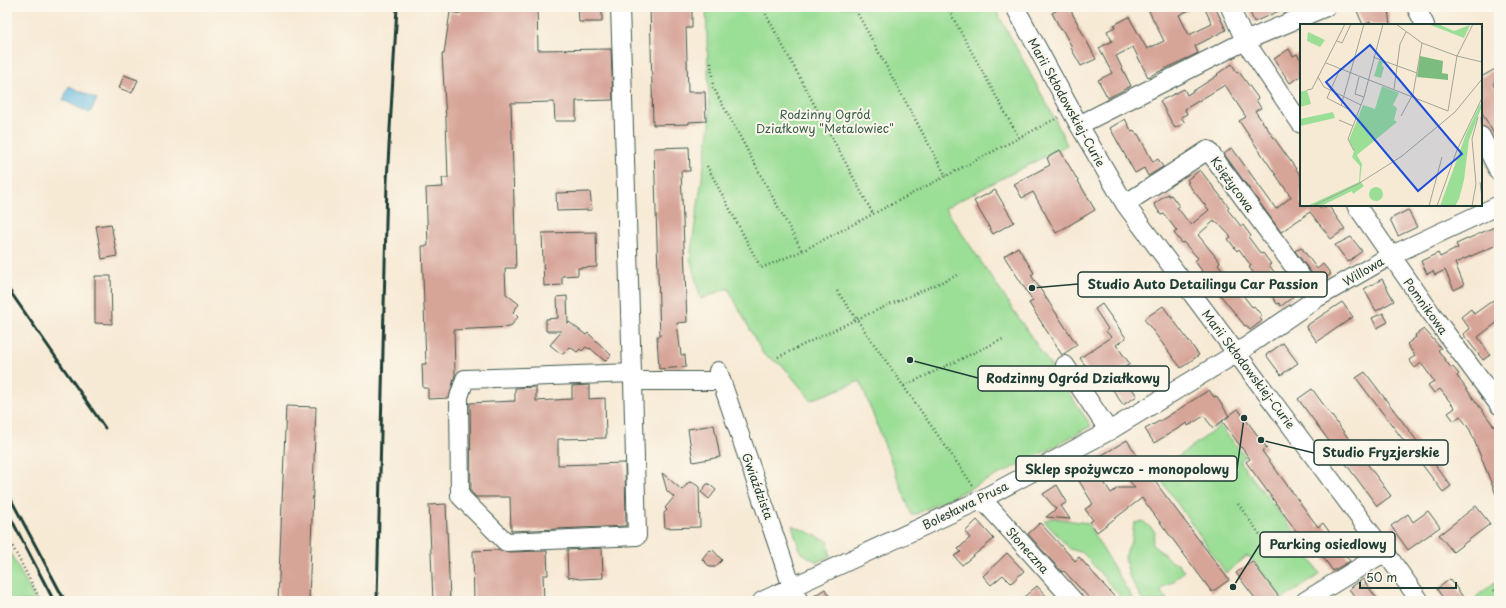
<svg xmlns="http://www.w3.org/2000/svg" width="1506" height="608" font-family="'Playpen Sans',sans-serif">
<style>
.green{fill:#9bde96;stroke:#5d8e65}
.water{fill:#62b9df;stroke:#407b8a}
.building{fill:#d7a498;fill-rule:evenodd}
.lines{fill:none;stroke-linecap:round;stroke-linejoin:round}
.minor-casing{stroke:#3f574c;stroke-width:20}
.path{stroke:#3f574c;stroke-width:2.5;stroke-dasharray:1 3;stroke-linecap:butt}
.minor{stroke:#fff;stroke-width:18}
.rail{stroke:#1f3d34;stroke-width:3}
.labels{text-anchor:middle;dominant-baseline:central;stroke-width:4;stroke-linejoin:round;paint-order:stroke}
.street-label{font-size:12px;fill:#1f3d34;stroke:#fbf7ec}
.park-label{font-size:12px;fill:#385d48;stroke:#fbf7ec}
.inset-road{fill:none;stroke:#a1a595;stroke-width:1}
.view{fill:#1d4ed8;fill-opacity:0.15;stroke:#1d4ed8;stroke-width:2}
.inset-edge{fill:none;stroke:#1f3d34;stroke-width:2}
.leader{fill:none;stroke:#1f3d34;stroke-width:1.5}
.callout-dot{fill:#1f3d34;stroke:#fbf7ec;stroke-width:1.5}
.callout{fill:#fbf7ec;stroke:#1f3d34;stroke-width:1.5}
.callout-label{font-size:13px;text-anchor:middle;font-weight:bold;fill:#1f3d34}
</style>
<rect width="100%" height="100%" fill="#fbf7ec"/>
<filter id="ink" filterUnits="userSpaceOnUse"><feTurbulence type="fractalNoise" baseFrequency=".025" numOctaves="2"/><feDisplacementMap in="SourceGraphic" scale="8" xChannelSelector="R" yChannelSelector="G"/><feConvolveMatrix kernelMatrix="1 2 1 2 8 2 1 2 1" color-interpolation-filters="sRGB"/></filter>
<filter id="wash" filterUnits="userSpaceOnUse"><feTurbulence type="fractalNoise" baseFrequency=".012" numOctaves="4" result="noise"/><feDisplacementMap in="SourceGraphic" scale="16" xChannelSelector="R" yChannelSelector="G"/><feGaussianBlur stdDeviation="0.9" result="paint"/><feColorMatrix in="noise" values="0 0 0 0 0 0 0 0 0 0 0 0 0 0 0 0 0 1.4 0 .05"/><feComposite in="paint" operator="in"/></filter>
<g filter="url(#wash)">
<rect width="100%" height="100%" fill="#f7ead5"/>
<path class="green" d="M706,7H994L1055,119L1067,145L945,208L1091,426L1031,459L912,516L860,381L811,400L783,366L763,354L728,288L701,299L690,258L710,125Z
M1220,426L1245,456L1240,462L1303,543L1308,539L1316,552L1308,556L1320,574L1283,599L1251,558L1247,556L1226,573L1156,473Z
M1052,518L1087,523L1134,601H1124L1083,553L1070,549L1044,521Z
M1143,521L1155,532L1152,545L1164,554L1171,562L1178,563L1184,571L1174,581L1162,588L1161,592L1168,601H1143L1129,576L1125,557L1132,539L1134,523Z
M792,525L828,541L830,556L817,562L802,553L798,545Z
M7,547L36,601H7Z
M1499,579V601H1480L1476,597Z"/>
<path class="water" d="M69,86L97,99L90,113L63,100Z"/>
<g id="blocks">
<path class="building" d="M460,7H537L538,50L611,49L613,100L576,101V121H555L554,102L511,103L516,268H505L506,294L519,304L513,312L518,317L510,327L454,330L455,375L449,398L428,399V388H423L422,364H426L422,246H428L426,188L443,187L442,178H448L446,120L442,54H444L450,12L460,14Z
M578,7H602V22H579Z
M650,7H692V28H686L688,92H705L706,121L689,122V124L653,125Z
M1063,7H1069L1096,59L1081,66L1071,48L1072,47L1062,29L1061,30L1052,13Z
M1147,7H1195L1179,15L1189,35L1212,24L1204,7H1215L1226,30L1195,46L1198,53L1148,77L1133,47L1116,56L1131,86L1108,98L1098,80L1112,73L1099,48L1112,41L1107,31L1115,27L1114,25L1129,17L1147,49L1164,41Z
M1248,7H1288L1254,22Z
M1366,7H1382V12L1388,9L1390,25H1372L1371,22L1363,25L1357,11Z
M1289,49L1293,56L1297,54L1301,60V76L1290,83L1274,59Z
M1232,64L1237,73L1239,72L1258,98L1256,100L1261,108L1255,111L1301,176V205H1319L1321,209L1328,205L1345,229L1331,239L1310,212L1281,232L1224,154L1232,148L1276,209L1291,197L1239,121L1246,117L1225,85L1185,109L1187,114L1181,117L1185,123L1175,128L1172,123L1160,101L1184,89L1187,95L1218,75L1217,74Z
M1499,67L1493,85L1499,95V143L1481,111V77Z
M124,75L138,80L132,93L119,88Z
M1125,119L1132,132L1134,130L1136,134H1138L1153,162L1158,159L1163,167L1148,176L1144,168L1135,173L1110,128Z
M689,147L690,171H681L687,322L677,323L681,355H685L686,367L659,369L657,336H660L654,148Z
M1060,150L1095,210L1056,233L1033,192L1022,198L1014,184L1050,165L1047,158Z
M1200,170L1229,207L1227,209L1241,226L1243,225L1251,236L1249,238L1261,254L1263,253L1271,264L1269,265L1281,281L1283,280L1291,291L1289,292L1293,297L1281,306L1279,303L1277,304L1259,276L1257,278L1249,267L1251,266L1239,249L1237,251L1228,239L1231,237L1217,222L1215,223L1214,221L1198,235L1220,262L1218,264L1224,272L1231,280L1234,278L1241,289L1239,290L1252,307L1254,306L1262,316L1260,318L1262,321L1250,330L1246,325L1245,326L1201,271H1202L1195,261L1198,258L1183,242L1182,243L1174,233L1177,231L1164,214L1161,215L1154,204L1168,194L1169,196L1171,195L1179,206L1177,207L1190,224H1192L1209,210L1187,183L1189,182L1187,180Z
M995,190L1014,222L993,234L974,201Z
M590,192L592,210L557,211L556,193Z
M1408,210L1417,227L1398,236L1390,219Z
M111,224L117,256L102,259L96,226Z
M1499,225V244L1455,263L1464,285L1454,290L1445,270L1435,275L1433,271L1427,274L1421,261L1438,253L1440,257L1458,248L1456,244Z
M596,232L597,267L578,268V275L562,276V285L544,286L542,233Z
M1351,237L1362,251L1348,262L1335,245Z
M1018,247L1034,273L1031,275L1077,345L1062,355L1029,303L1033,301L1004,256Z
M1301,247L1317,269L1323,264L1331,274L1319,283L1295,251Z
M95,276H111L112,324L95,323Z
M1382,279L1394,301L1376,311L1364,289Z
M567,296L568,324L569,322L586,335L588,333L611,355L605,361L590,348L589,349L586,347L582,351L580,349L577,352L570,347L563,354L560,353L550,345L562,331H546V319L558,318L557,297Z
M1499,296V321L1478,337L1490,355L1483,360L1463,334L1470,329L1461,317L1471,309L1474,314Z
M1342,302L1353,317L1317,342L1306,326Z
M1102,304L1126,338L1116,345L1130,364L1120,370L1137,396L1123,405L1103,375L1100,372L1093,376L1080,358L1111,337L1106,331L1108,329L1095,309Z
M1163,306L1199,355L1181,368L1144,319Z
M1383,313L1388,322L1377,328L1372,318Z
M1424,329L1441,348L1438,350L1451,368L1453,367L1459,374L1457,376L1493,425H1494L1499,437V502L1470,430L1460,416L1454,421L1448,413L1455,408L1440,389L1434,393L1428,385L1434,381L1421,363L1415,368L1409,360L1415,356L1407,344L1416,337L1415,335Z
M1283,343L1298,363L1281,375L1266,355Z
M1365,372L1451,486L1443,492L1356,378Z
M589,385V399L605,398L606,438L558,439V465L625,463L626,526L511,531L510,497H476L471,492L470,403L515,401V388L536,387V401L572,399V386Z
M1312,389L1391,496L1377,506L1298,399Z
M1209,390L1214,397L1216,396L1229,416L1213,428L1204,416L1188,426L1187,423L1154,443L1145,429L1165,418Z
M286,406L316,407L309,601H278Z
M1238,409L1267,448L1262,451L1318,527L1323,523L1350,561L1333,571L1307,535L1302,539L1246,462L1250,459L1222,421Z
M714,425L720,457L693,462L688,429Z
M1127,440L1136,454L1135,455L1229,580L1212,592L1142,498L1097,532L1090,522L1093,520L1085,509L1093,504L1070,466L1086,458L1089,463ZM1118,465L1135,488H1118L1111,493L1100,476Z
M662,473L682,490L689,482L694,483L699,487L700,527L665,528L664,513L667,510L665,508L674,497L667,491Z
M707,484H709L716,490L709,499L701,492Z
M1057,485L1067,502L1061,506L1070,519L1046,517L1056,509L1043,494Z
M446,504L450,601H433L429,505Z
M1476,506L1490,524L1453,552L1439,535Z
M1428,511L1440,527L1408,550L1391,526L1408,514L1413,522Z
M977,520L994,539L962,565L954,556L961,552L958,549L970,538L965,532Z
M1040,523L1075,561L1079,557L1118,601H1092L1064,571L1062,572L1028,534Z
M602,548L603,578L580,579L568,577L567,550Z
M496,550L506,552L547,551L548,575H543L544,601H474L473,551Z
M709,550L712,551L713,550L722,560L715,567H710L702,559Z
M1007,553L1024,571L1011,583L1003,575L991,585L983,576Z
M1252,561L1282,601H1257L1236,573Z
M1363,579L1372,592L1379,601H1358L1349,589Z
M1450,579L1466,601H1445L1437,589Z
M1037,586L1051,601H1019Z
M825,589L832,601H809V599Z"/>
</g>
</g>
<g filter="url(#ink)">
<use href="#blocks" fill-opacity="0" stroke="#3f574c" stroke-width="1"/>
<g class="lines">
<defs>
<path id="minor" d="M620,7L632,373L633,381L637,536L506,542L460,496L459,397L465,379L632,373
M1015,7L1079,125L1125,204L1385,552L1420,601
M1230,7L1245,41L1301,124
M1416,7L1425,25
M1079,125L1245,41L1326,7
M1481,136L1499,172
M1125,204L1208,150L1317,298
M1356,205L1431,313L1499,405
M1065,365L1109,431
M718,371L792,587L799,601
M633,381H721
M982,499L1074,601
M762,601L982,499L1109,431L1237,353L1317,298L1390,256L1499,205
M1305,601L1385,552"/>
</defs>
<use href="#minor" class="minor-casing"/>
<path class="path" d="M762,7L873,214
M854,7L946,176
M947,7L1019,138
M711,63L713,87L802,251
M707,166L761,268L802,251L1059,117
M837,291L974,487
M778,357L857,319L960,274
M904,386L1003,339
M1238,504L1274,554L1314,555
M7,536L41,601
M1494,590L1499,596"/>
<use href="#minor" class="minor"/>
<path class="rail" d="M7,287L105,428
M7,492L65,601
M7,511L54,601
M377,601L387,181L397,7"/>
</g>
</g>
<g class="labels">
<g class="street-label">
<text transform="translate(1067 102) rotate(61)">Marii Skłodowskiej-Curie</text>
<text transform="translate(1233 184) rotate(54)">Księżycowa</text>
<text transform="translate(1363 271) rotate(-30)">Willowa</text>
<text transform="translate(1426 306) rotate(54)">Pomnikowa</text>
<text transform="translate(1249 369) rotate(53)">Marii Skłodowskiej-Curie</text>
<text transform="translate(758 486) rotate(70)">Gwiaździsta</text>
<text transform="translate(965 505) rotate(-26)">Bolesława Prusa</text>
<text transform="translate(1028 550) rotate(48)">Słoneczna</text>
</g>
<g class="park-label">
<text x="825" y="114">Rodzinny Ogród<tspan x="825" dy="14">Działkowy "Metalowiec"</tspan></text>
</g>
</g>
<g transform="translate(1300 24)">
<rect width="182" height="182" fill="#f7ead5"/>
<path d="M128,0H138L154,7L170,1L164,14ZM8,8L25,16L20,23L7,17ZM79,36L83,37L82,42L84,43L81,54L74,52ZM82,62L99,69L93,81L97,84L94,96L97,98L57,131L62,140L60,157L64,162L53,170L52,167L21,182H7L59,158L60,142L52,133L54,127L49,116L63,81L75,85ZM7,66L11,80L0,83V68ZM180,80L182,82L169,116L164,156L159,175L155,182H140L166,110ZM33,88L35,94L0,102V95ZM69 170a7 7 0 1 1 14 0a7 7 0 1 1-14 0Z" fill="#9bde96"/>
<path d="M120,32L143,37L142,49L148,50V56L117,53Z" fill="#7cbd7f"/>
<path class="inset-road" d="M96,0L122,19L157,32L173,0M37,17L42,19L51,0M73,33L117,49M26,39L148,87L157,32L182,38M40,45L27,74L48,85M18,53L24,63L61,81M59,53L55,70L64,73M94,65L100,20L106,8M7,66L12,65L45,0M41,82L64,0M101,92L113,70L122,19M181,93L182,118M39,96L53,102M54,127L48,115L64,73L83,0M180,158L182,174M13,182L58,160L102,132L155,88L182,55M129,182L142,133M137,182L157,126L182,74M172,182L176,160L172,115L178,93"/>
<path class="view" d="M70,21L162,130L118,167L26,58Z"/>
<rect width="182" height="182" class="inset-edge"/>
</g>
<path class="leader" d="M1032 288L1078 284M910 360L978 378M1261 440L1314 453M1244 418L1237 469M1233 587L1260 544"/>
<g class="callout-dot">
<circle cx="1032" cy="288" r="4"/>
<circle cx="910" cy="360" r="4"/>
<circle cx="1261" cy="440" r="4"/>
<circle cx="1244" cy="418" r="4"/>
<circle cx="1233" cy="587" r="4"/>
</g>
<g class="callout">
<rect x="1078" y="272" width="249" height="25" rx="4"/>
<rect x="978" y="366" width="191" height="25" rx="4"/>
<rect x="1314" y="440" width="134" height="25" rx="4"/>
<rect x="1016" y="456" width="221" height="25" rx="4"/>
<rect x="1260" y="532" width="135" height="25" rx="4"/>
</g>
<g class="callout-label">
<text x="1203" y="289">Studio Auto Detailingu Car Passion</text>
<text x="1073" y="383">Rodzinny Ogród Działkowy</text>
<text x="1381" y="457">Studio Fryzjerskie</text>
<text x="1127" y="474">Sklep spożywczo - monopolowy</text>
<text x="1328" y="549">Parking osiedlowy</text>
</g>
<rect width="1506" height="608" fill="none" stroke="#fbf7ec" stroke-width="24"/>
<path d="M1360 582v6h96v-6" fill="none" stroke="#1f3d34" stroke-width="2"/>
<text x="1366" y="582" font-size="12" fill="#1f3d34" stroke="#fbf7ec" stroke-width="3" paint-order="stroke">50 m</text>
</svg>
